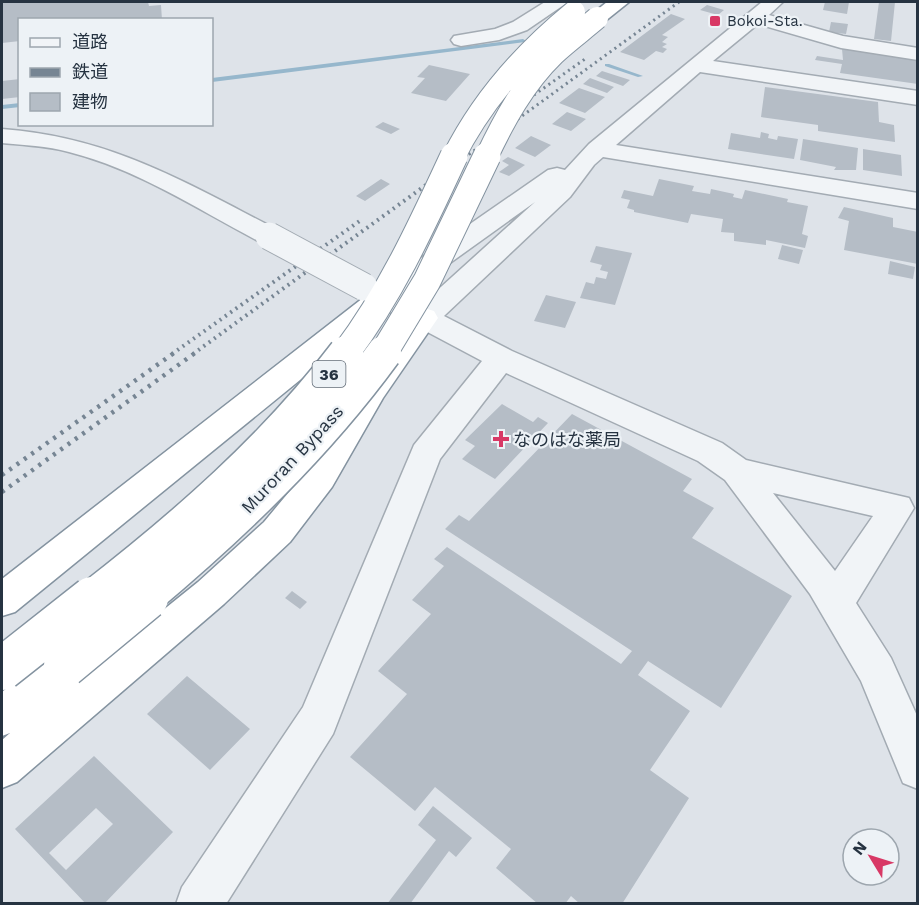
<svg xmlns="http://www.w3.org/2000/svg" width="919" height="905" font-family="'Work Sans','Noto Sans JP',sans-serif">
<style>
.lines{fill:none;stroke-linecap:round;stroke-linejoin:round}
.stream{fill:#96b7cc;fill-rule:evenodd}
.building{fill:#b5bdc6;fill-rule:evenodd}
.minor-casing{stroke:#a3abb3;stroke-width:3}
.highway-casing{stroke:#8493a0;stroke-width:3}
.minor{fill:#f1f4f7;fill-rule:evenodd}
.highway{fill:#fff;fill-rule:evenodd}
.rail-far2{stroke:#768593;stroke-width:3;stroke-dasharray:2 4;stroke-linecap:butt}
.rail-far1{stroke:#768593;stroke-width:4;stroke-dasharray:2 4.5;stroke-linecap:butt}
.rail{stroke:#768593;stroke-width:4.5;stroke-dasharray:3 6;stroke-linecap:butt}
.minor-bridge-casing{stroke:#a3abb3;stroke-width:29;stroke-linecap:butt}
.highway-bridge-far3-casing{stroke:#8493a0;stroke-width:24;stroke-linecap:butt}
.highway-bridge-far2-casing{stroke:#8493a0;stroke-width:29;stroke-linecap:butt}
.highway-bridge-far1-casing{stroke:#8493a0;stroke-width:37;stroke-linecap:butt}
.highway-bridge-casing{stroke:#8493a0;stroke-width:45;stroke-linecap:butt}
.minor-bridge{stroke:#f1f4f7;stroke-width:27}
.highway-bridge-far3{stroke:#fff;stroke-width:22}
.highway-bridge-far2{stroke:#fff;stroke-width:27}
.highway-bridge-far1{stroke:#fff;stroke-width:34}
.highway-bridge{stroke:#fff;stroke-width:42}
.poi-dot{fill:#d83865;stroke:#edf2f6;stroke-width:2}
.labels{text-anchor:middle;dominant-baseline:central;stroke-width:4.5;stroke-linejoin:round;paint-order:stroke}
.far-poi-label{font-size:15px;fill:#263341;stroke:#edf2f6;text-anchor:start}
.shield{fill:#edf2f6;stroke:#626c77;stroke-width:1.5}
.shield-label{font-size:16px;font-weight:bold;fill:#263341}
.poi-label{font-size:18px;fill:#263341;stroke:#edf2f6;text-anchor:start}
.street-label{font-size:18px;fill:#263341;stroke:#edf2f6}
</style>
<rect width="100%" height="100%" fill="#dee3e9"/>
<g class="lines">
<path class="stream" d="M523,39L526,41L525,42L212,82V78Z
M605,64H609L643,76L638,77L605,66Z
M20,103V107L2,109V105Z"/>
</g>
<path class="building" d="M2,2H148L149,6L161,5L162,20H20V41L2,43Z
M825,2H849L847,14L823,10Z
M879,2H895L891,41L874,39Z
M707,5L724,10L718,15L700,10Z
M671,14L685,19L662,35L668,37L662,42L667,44L662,47L667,49L663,53L656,51L644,60L620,52Z
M831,22L848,24L846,34L829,32Z
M842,49L918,60V84L840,73L842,64L815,60L817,56L843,60Z
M429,65L470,74L446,101L411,93L425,78L417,77Z
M602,71L630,80L623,86L596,76Z
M590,78L614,87L607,93L583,84Z
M20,79V97L2,99V81Z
M765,87L878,102L879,122L894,125L895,142L818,131V125L761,117Z
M579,88L605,97L585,113L559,103Z
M567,112L586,119L571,131L552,124Z
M383,122L400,129L391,134L375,127Z
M761,132L769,134L768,138L777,140L778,136L798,139L794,159L728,149L731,133L760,138Z
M531,136L551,145L535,157L515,148Z
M803,139L858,148L856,170H834L836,167L800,160Z
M863,149L901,155L902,176L863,170Z
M508,157L525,165L509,176L499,172L509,165L502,161Z
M381,179L390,184L365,201L356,196Z
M659,179L694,186L692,191L710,194L711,189L734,194L733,197L742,199L745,190L788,199L787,202L808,206L802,234L808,236L805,248L766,240V245L734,241V233L721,232L723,219L691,214L688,223L634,212V210L627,208L630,200L621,198L624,190L653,196Z
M844,207L893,218V227L918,232V264L844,250L849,221L838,218Z
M782,245L803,250L799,264L778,259Z
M596,246L632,253L615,305L580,298L586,282L594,284L596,277L606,279L608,272L600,270L602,265L590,262Z
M890,261L915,267L913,279L888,274Z
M546,295L576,302L565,328L534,321Z
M502,404L533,422L538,417L548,423L495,479L462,459L475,446L465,440Z
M572,414L692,479L683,491L714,508L692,538L792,596L721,708L648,661L638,675L690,711L650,770L689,798L622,904H580L571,896L565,904H538L496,868L511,849L435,787L415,811L350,757L407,694L378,671L431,614L412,600L444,566L434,559L447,547L621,664L632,651L445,529L459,515L469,521Z
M292,591L307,602L300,609L285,598Z
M187,676L250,729L210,770L147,714Z
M94,756L173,832L104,904H86L15,829ZM96,808L113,824L66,870L49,853Z
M433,806L472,838L456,857L449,851L410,904H387L436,840L418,825Z"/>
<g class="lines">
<defs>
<path id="minor" d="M545,2H568L527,30L499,40L461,46L454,44L451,40L454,36L495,29L513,22Z
M762,2H783L769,15L843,36L918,48V60L841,48L758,24L713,61L918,91V105L700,72L616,145L918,193V209L603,157L594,165L570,197L444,316L512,351L722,443L746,460L909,498L914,508L856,603L891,658L918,718V789L903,783L861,681L810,594L725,480L698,461L506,373L440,459L333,734L226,904H176L182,887L303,707L414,445L482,361L354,293L350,287L354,281L364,278L382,285L548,170L557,168L565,170L589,144ZM535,202L421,305L404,296ZM773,493L873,516L835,571Z
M2,129C111,137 184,182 278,230L282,236L278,242L269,244L260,242C199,210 137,169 69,152C47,146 24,145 2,143Z"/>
<path id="highway" d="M607,2H629L604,22H590L587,18Z
M382,289L392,291L396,298L392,305L15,612L2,616V579L372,291Z
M424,308L434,311L438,318L383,398L332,487L290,542L224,604L17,782L2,788V740L10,733L2,736V692L51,653L65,648L79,653L85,666L80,677L198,582L264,522L308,469L361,382L414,311Z"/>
</defs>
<use href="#minor" class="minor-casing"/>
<use href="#highway" class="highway-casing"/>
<use href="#minor" class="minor"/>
<use href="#highway" class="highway"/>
<path class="rail-far2" d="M524,102L585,59
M464,158L679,2"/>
<path class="rail-far1" d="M172,354L361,220
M193,354L466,156"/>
<path class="rail" d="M2,475L174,353
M2,492L195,353"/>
<defs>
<path id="minor-bridge" d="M269,236L364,287"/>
<path id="highway-bridge-far3" d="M453,158C482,100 525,52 574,12
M486,158C504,120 524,83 554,54C568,41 583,30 597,18"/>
<path id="highway-bridge-far2" d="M345,354C391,293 422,225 454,156
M383,354L427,281L487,156"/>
<path id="highway-bridge-far1" d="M90,599C184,526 274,448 346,353
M145,599C233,525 316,446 384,353"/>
<path id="highway-bridge" d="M65,666L147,598
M2,669L92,598"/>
</defs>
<use href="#minor-bridge" class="minor-bridge-casing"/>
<use href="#highway-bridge-far3" class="highway-bridge-far3-casing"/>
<use href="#highway-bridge-far2" class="highway-bridge-far2-casing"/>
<use href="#highway-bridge-far1" class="highway-bridge-far1-casing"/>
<use href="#highway-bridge" class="highway-bridge-casing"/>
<use href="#minor-bridge" class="minor-bridge"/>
<use href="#highway-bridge-far3" class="highway-bridge-far3"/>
<use href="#highway-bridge-far2" class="highway-bridge-far2"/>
<use href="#highway-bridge-far1" class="highway-bridge-far1"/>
<use href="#highway-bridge" class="highway-bridge"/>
</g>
<g class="poi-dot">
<rect x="709" y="15" width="12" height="12" rx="3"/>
<path d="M498 430h6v6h6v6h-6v6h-6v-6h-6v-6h6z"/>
</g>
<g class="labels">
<g class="far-poi-label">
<text x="727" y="21">Bokoi-Sta.</text>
</g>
<rect class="shield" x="312.5" y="361" width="33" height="26" rx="4.5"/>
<g class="shield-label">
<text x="329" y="374">36</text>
</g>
<g class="poi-label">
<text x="513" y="439">なのはな薬局</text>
</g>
<g class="street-label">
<text transform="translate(292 459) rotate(-47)">Muroran Bypass</text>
</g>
</g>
<rect width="919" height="905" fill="none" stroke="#263341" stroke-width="6"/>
<rect x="18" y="18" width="195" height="108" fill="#edf2f6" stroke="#9da6ae" stroke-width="1.5"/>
<rect x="30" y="38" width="30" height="9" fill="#f1f4f7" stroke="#9da6ae" stroke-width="1.5"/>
<text x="72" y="48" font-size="18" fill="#263341">道路</text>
<rect x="30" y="68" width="30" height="9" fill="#768593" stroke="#9da6ae" stroke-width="1.5"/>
<text x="72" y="78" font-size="18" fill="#263341">鉄道</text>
<rect x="30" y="93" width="30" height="18" fill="#b5bdc6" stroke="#9da6ae" stroke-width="1.5"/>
<text x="72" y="108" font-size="18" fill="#263341">建物</text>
<g transform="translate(871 857) rotate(308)"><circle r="28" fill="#edf2f6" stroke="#9da6ae" stroke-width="1.5"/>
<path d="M0-4.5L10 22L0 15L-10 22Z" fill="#d83865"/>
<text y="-9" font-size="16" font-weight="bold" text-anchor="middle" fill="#263341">N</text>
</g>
</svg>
